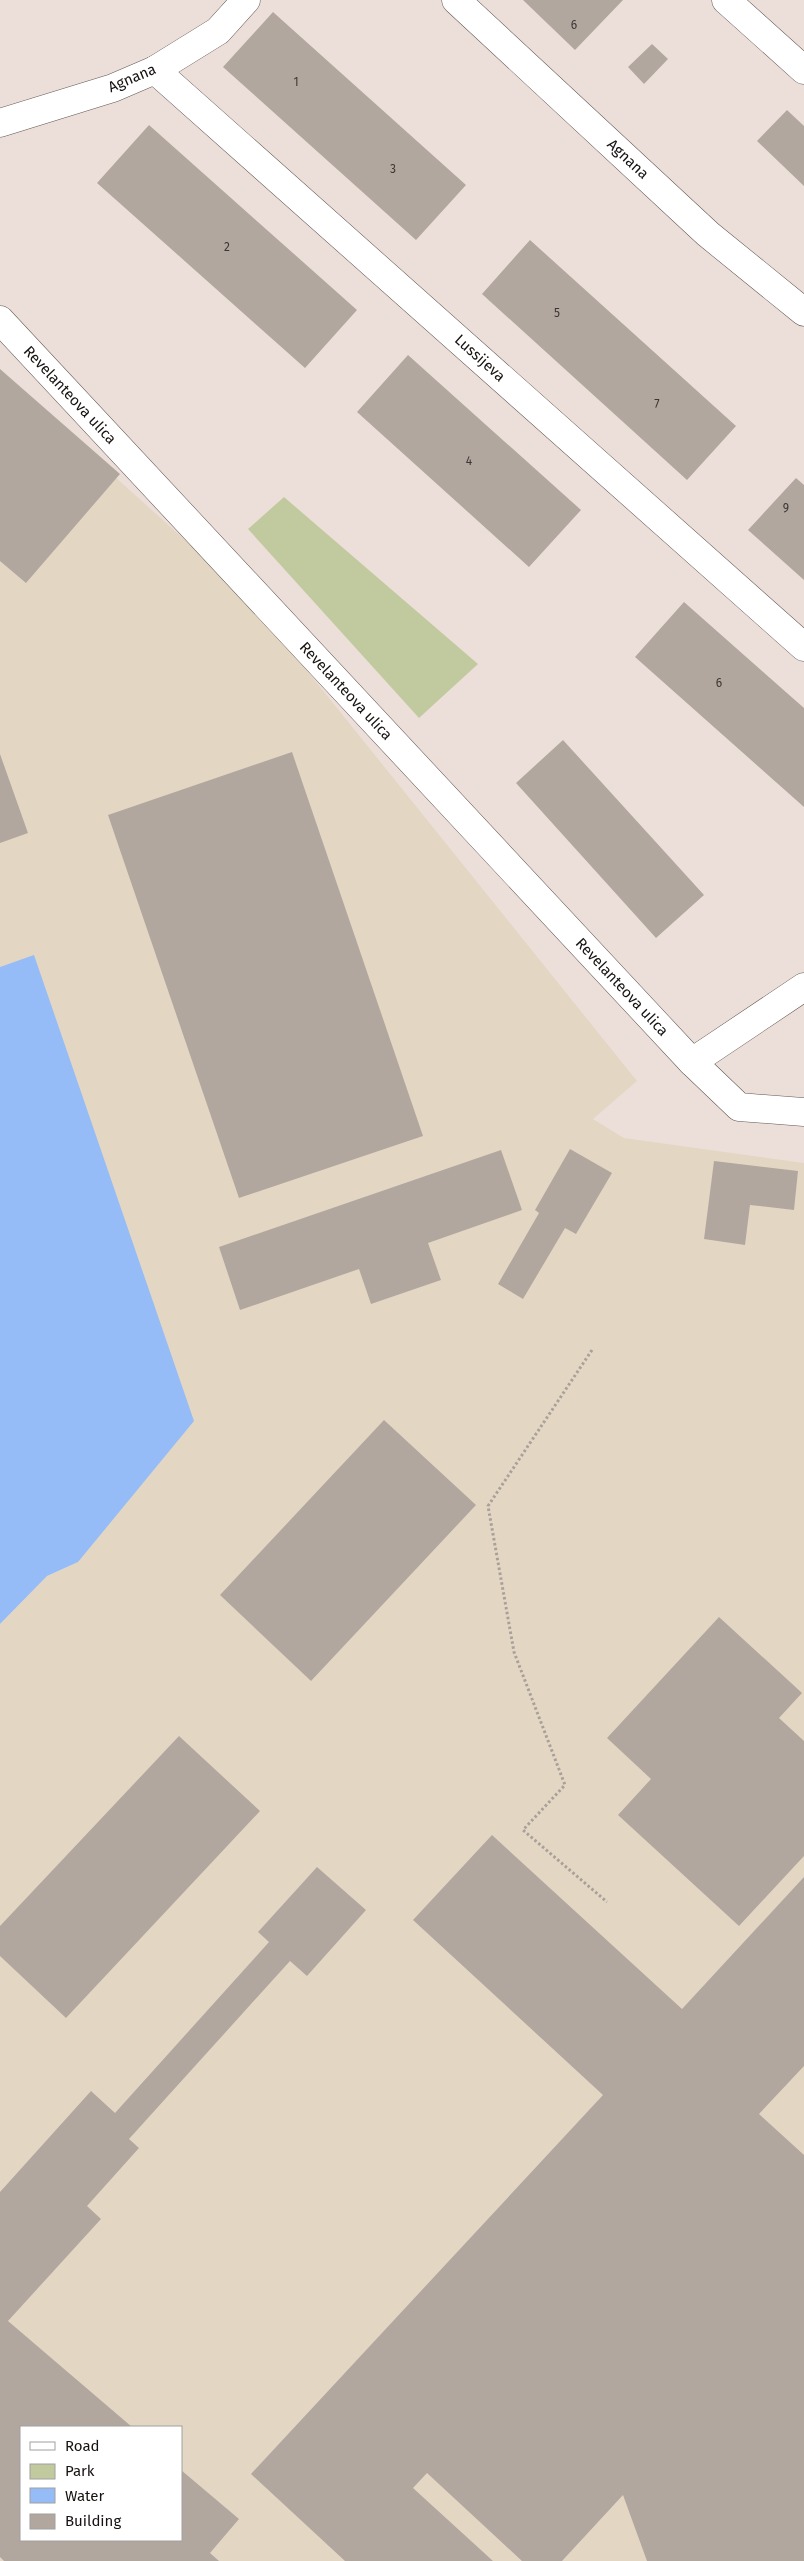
<svg xmlns="http://www.w3.org/2000/svg" width="804" height="2561" font-family="'Fira Sans',sans-serif">
<style>
.industrial{fill:#e3d7c3;fill-rule:evenodd}
.green{fill:#c1ca9f}
.water{fill:#96bcf7}
.building{fill:#b1a79f}
.lines{fill:none;stroke-linecap:round;stroke-linejoin:round}
.minor-casing{stroke:#625853;stroke-width:29}
.tertiary-casing{stroke:#625853;stroke-width:29}
.secondary-casing{stroke:#625853;stroke-width:29}
.path{stroke:#aaa09b;stroke-width:3;stroke-dasharray:2.5 2.5;stroke-linecap:butt}
.minor{stroke:#fff;stroke-width:28}
.tertiary{stroke:#fff;stroke-width:28}
.secondary{stroke:#fff;stroke-width:28}
.labels{text-anchor:middle;dominant-baseline:central;stroke-width:5;stroke-linejoin:round;paint-order:stroke}
.number-label{font-size:12px;fill:#3d3734}
.street-label{font-size:15px;fill:#161210;stroke:#fff}
</style>
<rect width="100%" height="100%" fill="#ecdfd9"/>
<path class="industrial" d="M0,373L247,596L637,1081L593,1119L624,1138L804,1163V2561H0V1624L47,1576L78,1562L34,956L0,967ZM21,2427H181V2540H21Z"/>
<path class="green" d="M284,497L478,664L419,718L248,529Z"/>
<path class="water" d="M34,955L194,1421L78,1562L47,1576L0,1624V967Z"/>
<path class="building" d="M523,0H623L575,50Z
M273,12L466,185L416,240L223,67Z
M652,44L668,59L644,84L628,67Z
M787,110L804,126V186L757,141Z
M149,125L357,310L305,368L97,183Z
M530,240L736,426L687,480L482,294Z
M408,355L581,510L529,567L357,412Z
M0,369L120,474L26,583L0,561Z
M796,478L804,485V580L748,530Z
M684,602L804,708V807L635,657Z
M563,740L704,895L656,938L516,783Z
M292,752L423,1136L239,1198L108,815Z
M0,754L28,833L0,843Z
M570,1149L612,1173L576,1234L565,1228L523,1299L498,1284L539,1213L535,1210Z
M501,1150L522,1210L428,1243L441,1280L371,1304L359,1269L240,1310L219,1247Z
M714,1161L798,1171L794,1210L750,1205L745,1245L704,1239Z
M384,1420L476,1505L311,1681L220,1595Z
M719,1617L802,1693L779,1718L804,1741V1856L739,1926L618,1815L651,1779L607,1738Z
M179,1736L260,1811L66,2018L0,1956V1926Z
M492,1835L682,2009L804,1877V2066L759,2114L804,2155V2561H647L623,2495L562,2561H522L427,2473L413,2488L493,2561H345L251,2474L603,2095L413,1920Z
M317,1867L366,1910L307,1976L290,1961L129,2139L139,2148L87,2206L101,2219L8,2321L132,2427H21V2540H181V2470L239,2519L210,2553L219,2561H4L0,2557V2192L91,2091L115,2113L269,1942L258,1932Z"/>
<g class="lines">
<defs>
<path id="minor" d="M456,0L708,234L804,312
M726,0L804,70
M155,70L804,647
M692,1062L739,1107L804,1112"/>
<path id="tertiary" d="M0,123L113,88L155,70L218,31L246,0"/>
<path id="secondary" d="M0,320L692,1062L804,987"/>
</defs>
<use href="#minor" class="minor-casing"/>
<use href="#tertiary" class="tertiary-casing"/>
<use href="#secondary" class="secondary-casing"/>
<path class="path" d="M592,1350L488,1506L514,1652L565,1785L523,1830L607,1902"/>
<use href="#minor" class="minor"/>
<use href="#tertiary" class="tertiary"/>
<use href="#secondary" class="secondary"/>
</g>
<g class="labels">
<g class="number-label">
<text x="574" y="25">6</text>
<text x="296" y="82">1</text>
<text x="393" y="169">3</text>
<text x="227" y="247">2</text>
<text x="557" y="313">5</text>
<text x="657" y="404">7</text>
<text x="469" y="461">4</text>
<text x="786" y="508">9</text>
<text x="719" y="683">6</text>
</g>
<g class="street-label">
<text transform="translate(132 78) rotate(-23)">Agnana</text>
<text transform="translate(628 159) rotate(43)">Agnana</text>
<text transform="translate(480 358) rotate(42)">Lussijeva</text>
<text transform="translate(70 395) rotate(47)">Revelanteova ulica</text>
<text transform="translate(346 691) rotate(47)">Revelanteova ulica</text>
<text transform="translate(622 987) rotate(47)">Revelanteova ulica</text>
</g>
</g>
<rect x="20" y="2426" width="162" height="115" fill="#ffffff" stroke="#a2a09f"/>
<rect x="30" y="2442" width="25" height="8" fill="#ffffff" stroke="#a2a09f"/>
<text x="65" y="2451" font-size="15" fill="#161210">Road</text>
<rect x="30" y="2464" width="25" height="15" fill="#c1ca9f" stroke="#a2a09f"/>
<text x="65" y="2476" font-size="15" fill="#161210">Park</text>
<rect x="30" y="2488" width="25" height="15" fill="#96bcf7" stroke="#a2a09f"/>
<text x="65" y="2501" font-size="15" fill="#161210">Water</text>
<rect x="30" y="2514" width="25" height="15" fill="#b1a79f" stroke="#a2a09f"/>
<text x="65" y="2526" font-size="15" fill="#161210">Building</text>
</svg>
